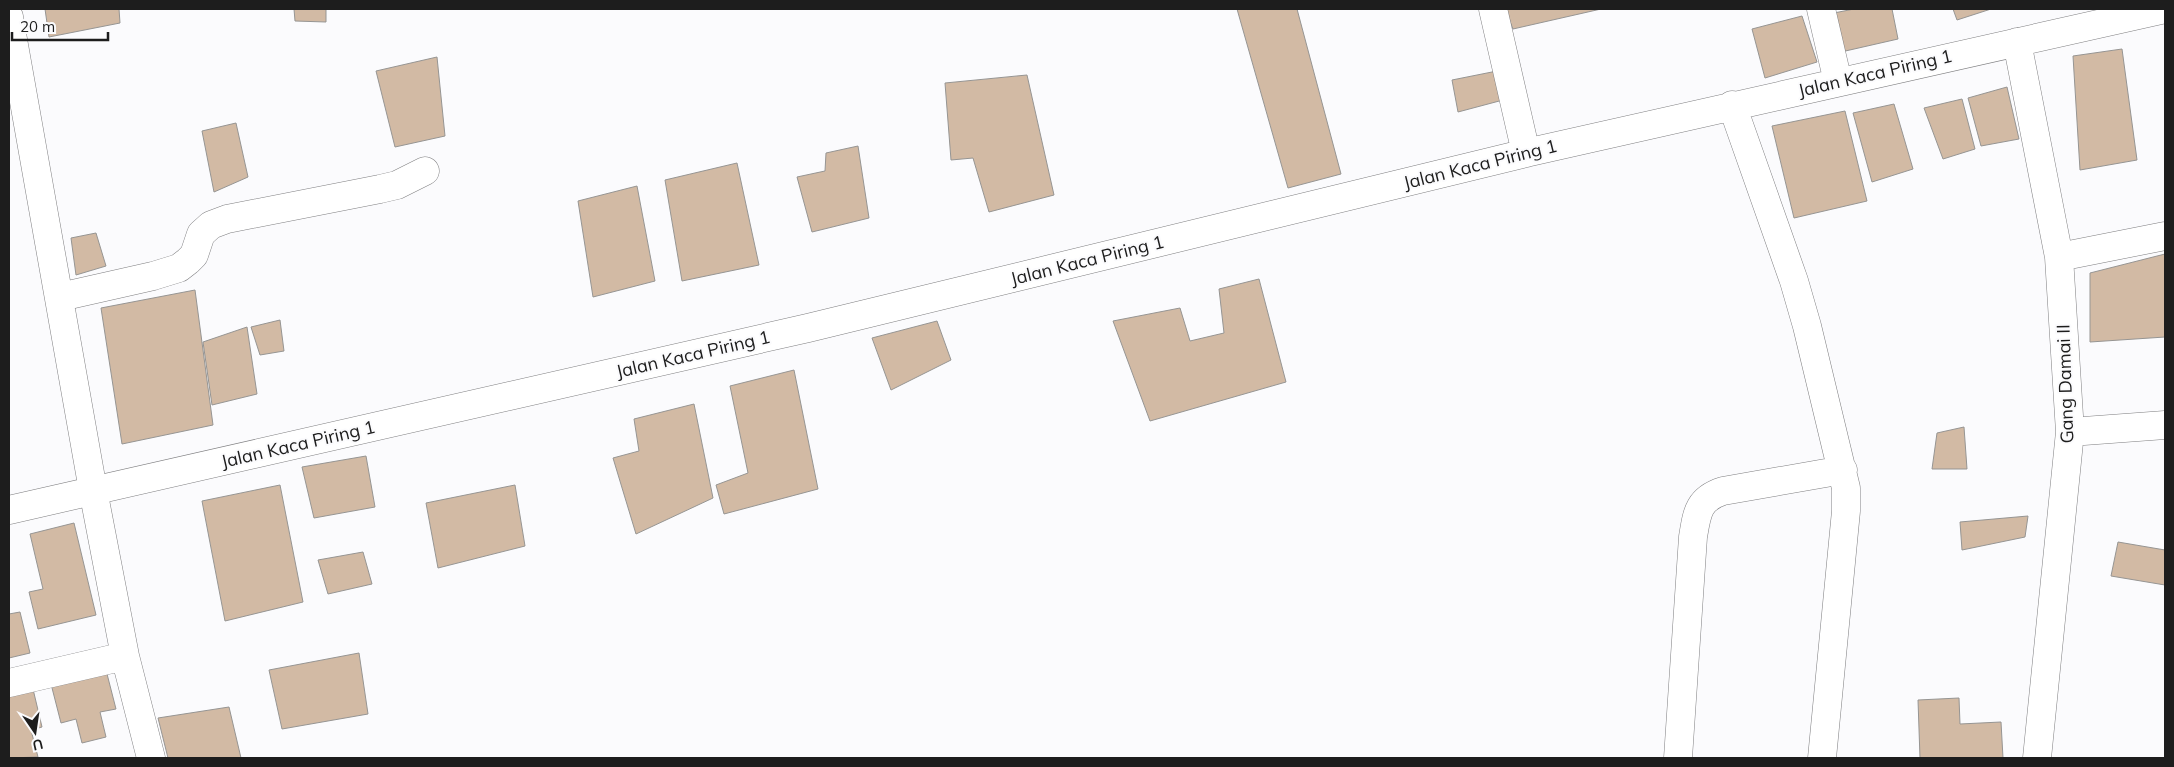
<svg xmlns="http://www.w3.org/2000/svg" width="2174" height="767" font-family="Mulish,sans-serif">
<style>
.building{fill:#d2baa4;stroke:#969593}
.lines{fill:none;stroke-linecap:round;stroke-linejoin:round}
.minor-casing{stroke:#7f7f81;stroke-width:29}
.minor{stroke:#fff;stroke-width:28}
.labels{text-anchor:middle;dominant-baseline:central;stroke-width:4;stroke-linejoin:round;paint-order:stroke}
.street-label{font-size:18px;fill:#1d1d1d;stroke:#fbfbfd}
</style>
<rect width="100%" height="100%" fill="#fbfbfd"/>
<path class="building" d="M45,9H119L120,23L49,37Z
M294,9H326V22L295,21Z
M1237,9H1297L1341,174L1288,188Z
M1505,9H1601L1513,29Z
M1854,9H1892L1898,39L1841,52L1834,13Z
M1953,9H1991L1957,20Z
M1802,16L1817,62L1765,78L1752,29Z
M2122,49L2137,160L2080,170L2073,56Z
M437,57L445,136L395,147L376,71Z
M1497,71L1503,100L1458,112L1452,80Z
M1027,75L1054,195L989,212L973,158L951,160L945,83Z
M2007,87L2019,139L1981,146L1968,98Z
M1962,99L1975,149L1943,159L1924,108Z
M1894,104L1913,169L1872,182L1853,113Z
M1845,111L1867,201L1794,218L1772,126Z
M236,123L248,177L214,192L202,131Z
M858,146L869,218L812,232L797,177L825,171L826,153Z
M737,163L759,265L682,281L665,180Z
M637,186L655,281L593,297L578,201Z
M96,233L106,266L76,275L71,238Z
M2165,254V337L2090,342V273Z
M1259,279L1286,382L1150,421L1113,321L1180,308L1190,341L1224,333L1219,289Z
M195,290L213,425L122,444L101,308Z
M280,320L284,351L260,355L251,327Z
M937,321L951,360L891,390L872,338Z
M247,327L257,394L212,405L203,342Z
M794,370L818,489L724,514L716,485L748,473L730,386Z
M694,404L713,498L636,534L613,458L639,451L634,419Z
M1964,427L1967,469H1932L1937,433Z
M366,456L375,507L314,518L302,467Z
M280,485L303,602L225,621L202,501Z
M515,485L525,546L438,568L426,503Z
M2028,516L2025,537L1962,550L1960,522Z
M74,523L96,615L38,629L29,592L43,589L30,534Z
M2118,542L2165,550V585L2111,576Z
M363,552L372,584L328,594L318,560Z
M20,612L30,653L9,658V614Z
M359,653L368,714L282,729L269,670Z
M106,670L116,709L100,712L106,737L82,743L76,719L61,723L51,684Z
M33,689L42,727L31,730L38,757L9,758V695Z
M1959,698L1960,724L2001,722L2003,758H1920L1918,700Z
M229,707L241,758H168L158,718Z"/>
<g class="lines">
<defs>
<path id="minor" d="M1493,9L1526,153
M1821,9L1838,82
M9,17L93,490L125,656L151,758
M2017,42L2059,257L2070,432L2037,758
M1732,105L1794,281L1807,326L1846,488V511L1822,758
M2059,257L2165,236
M60,297L153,276L179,268L188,261L194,255L201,234L211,225L227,219L380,189L397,185L425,171
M2070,432L2165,425
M9,510L808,328L1526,153L2165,9
M9,683L125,656
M1678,758L1693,537C1697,513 1698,499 1723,491L1843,470"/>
</defs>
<use href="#minor" class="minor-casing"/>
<use href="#minor" class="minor"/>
</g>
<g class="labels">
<g class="street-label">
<text transform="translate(1875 73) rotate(-13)">Jalan Kaca Piring 1</text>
<text transform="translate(1480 164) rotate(-14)">Jalan Kaca Piring 1</text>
<text transform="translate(1087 260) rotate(-14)">Jalan Kaca Piring 1</text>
<text transform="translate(693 354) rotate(-13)">Jalan Kaca Piring 1</text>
<text transform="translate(2065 384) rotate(-92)">Gang Damai II</text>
<text transform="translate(298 444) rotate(-13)">Jalan Kaca Piring 1</text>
</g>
</g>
<rect width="2174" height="767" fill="none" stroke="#1d1d1d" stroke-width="20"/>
<g transform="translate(35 732) rotate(167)" stroke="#fbfbfd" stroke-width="4" paint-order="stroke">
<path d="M0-4L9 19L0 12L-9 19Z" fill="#1d1d1d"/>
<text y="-8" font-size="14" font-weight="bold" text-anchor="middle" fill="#1d1d1d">U</text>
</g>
<path d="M12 32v8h96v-8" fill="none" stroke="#1d1d1d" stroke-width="2.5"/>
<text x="20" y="32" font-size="15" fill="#1d1d1d" stroke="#fbfbfd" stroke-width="4" paint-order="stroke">20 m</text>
</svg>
